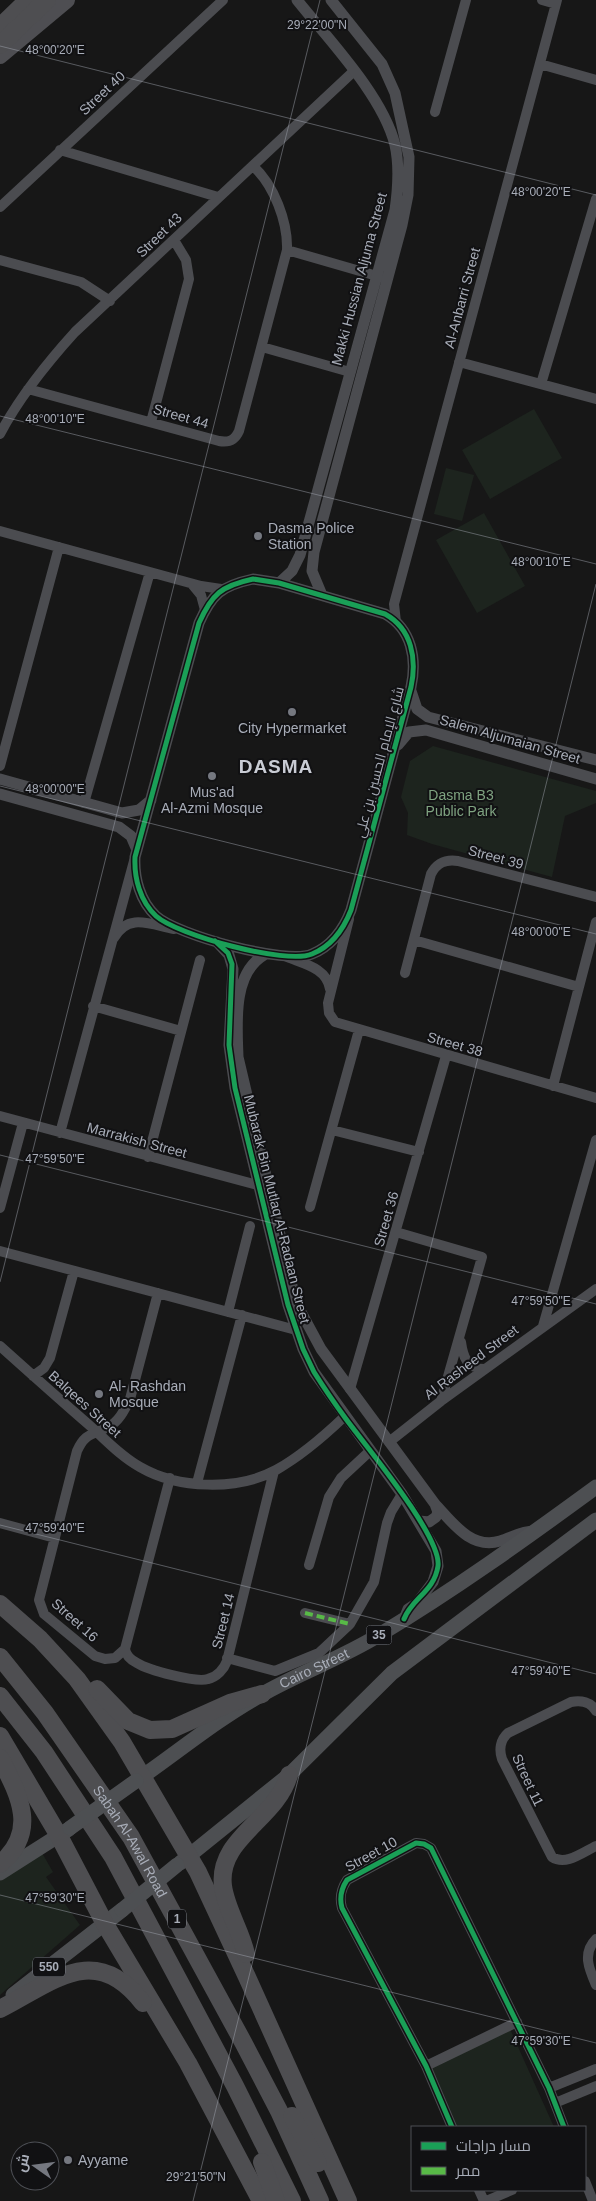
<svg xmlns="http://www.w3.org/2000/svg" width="596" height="2201" font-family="Arial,Cairo,sans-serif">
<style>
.green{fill:#1d241e}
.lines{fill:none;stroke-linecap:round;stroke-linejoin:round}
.minor{stroke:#4b4c50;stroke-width:10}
.tertiary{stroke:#4b4c50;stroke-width:11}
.primary{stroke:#4d4f52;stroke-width:15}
.trunk{stroke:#4e4e52;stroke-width:16}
.motorway{stroke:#4e4e51;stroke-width:18}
.primary-bridge{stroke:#4d4f52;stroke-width:15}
.quiet{stroke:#58b947;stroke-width:4;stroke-dasharray:8 4;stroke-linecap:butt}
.cycleway-casing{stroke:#111113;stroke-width:8}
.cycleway{stroke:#1a9f57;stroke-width:5}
.ticks{fill:none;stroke:#a8adb8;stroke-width:1;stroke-opacity:0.45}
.poi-dot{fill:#757880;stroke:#111113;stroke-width:2}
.labels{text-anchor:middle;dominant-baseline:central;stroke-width:4;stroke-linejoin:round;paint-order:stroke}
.shield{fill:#111113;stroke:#7b7e86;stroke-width:1}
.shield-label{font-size:12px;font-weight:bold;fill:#a8adb8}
.street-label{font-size:14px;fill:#a8adb8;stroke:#111113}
.poi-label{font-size:14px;fill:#a8adb8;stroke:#111113;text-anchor:start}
.park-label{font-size:14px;fill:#7fa381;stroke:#111113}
.district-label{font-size:19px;font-weight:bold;letter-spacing:1px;fill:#c9ccd4;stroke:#111113}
.ticks-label{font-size:12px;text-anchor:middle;fill:#a8adb8;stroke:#111113;stroke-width:4;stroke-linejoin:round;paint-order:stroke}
</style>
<rect width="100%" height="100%" fill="#171717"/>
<path class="green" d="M534,409L562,458L490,499L462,450Z
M446,468L474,475L462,521L434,514Z
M484,513L525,586L477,613L436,540Z
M433,746L596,791V803L565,816L552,877L432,844L407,835L408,813L401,797L410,761Z
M42,1853L53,1872L46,1877L80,1925L0,1995V1879Z
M510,2029L554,2127H451L425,2070Z"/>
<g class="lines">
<path class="minor" d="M542,0L556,4
M540,64L596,80
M435,112L466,0
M60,150L218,197
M0,207L223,0
M287,250L384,278
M0,260L81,282L110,301
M262,347L350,372
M459,362L596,399
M541,384L596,199
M28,389L219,441C229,443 235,440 239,431L287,250C288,222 274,185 253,166
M151,422L189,279L186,260L174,240
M0,434C20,396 46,364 75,332L354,71
M0,531L201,586L221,589
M192,584L201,595L205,610
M396,622L394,604L557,0
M0,766L59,547
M84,803L150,572
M349,919L328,1003L329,1013L335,1022L596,1098
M114,938C128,912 152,925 174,929
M414,940L579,987
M287,957C304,964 327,968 330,989
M405,973L431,874C437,863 445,859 458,861L596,897
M93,1006L181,1031
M553,1086L596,922
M0,1116L265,1187
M332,1130L419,1152
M60,1133L134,861
M148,1157L200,960
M310,1207L359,1030
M0,1208L23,1123
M396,1232L482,1257L441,1401
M0,1251L296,1330
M158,1293L130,1399C125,1409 119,1422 108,1427C92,1435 85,1433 77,1451L39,1600L44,1614L95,1656L105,1659L115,1658L125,1649L170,1478
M228,1312L250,1226
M543,1326L596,1140
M461,1342C463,1357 467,1369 485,1369
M0,1346C29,1372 58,1398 88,1424C105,1439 120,1456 140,1467C178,1489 237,1491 276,1470C301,1456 323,1437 344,1417
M33,1376L44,1368L50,1358L74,1271
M350,1389L446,1056
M389,1442L441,1401L596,1289
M197,1483L242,1315
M0,1523L55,1538
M309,1565L329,1497L341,1478L370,1451
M305,1613L350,1624
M125,1649C126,1656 131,1660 137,1663C148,1670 196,1683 208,1679C217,1677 224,1669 227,1661L274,1471
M227,1658L275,1671L319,1653L350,1624L374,1582L387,1523L391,1512L402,1494
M596,1711C591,1702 581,1700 571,1702L508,1733C500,1740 499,1750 502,1759L552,1857C566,1866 583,1852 596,1846
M596,1939C582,1953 589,1969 596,1985
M426,2066L517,2022
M549,2088L596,2069
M555,2103L596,2086
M452,2127L426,2066L342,1908C339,1897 341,1889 347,1880L416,1843L424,1844L431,1848L549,2088L564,2127
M585,2181L593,2201
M479,2190L484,2201
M486,2201L512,2190"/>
<path class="tertiary" d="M253,579L279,583L385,614C412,629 417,659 411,687L351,910C344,928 332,946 312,954C286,965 177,935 156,916C140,901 134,878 135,857L199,623C212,594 221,586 253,579Z
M279,583L292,571L300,555L395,210C398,189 400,167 395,145C383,96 329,40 297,0
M322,595L312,571L314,552L402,225L408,195L409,157L395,93L382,64L331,0
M411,691L417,709L428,717L596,760
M398,745L409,732L426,730L596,779
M0,779L122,813L139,810L151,800
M0,794L119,827L131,836L137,850
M217,942L229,955L233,969L229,1045L235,1088L288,1305L303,1349L314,1372L402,1494L436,1551L438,1566L433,1582L417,1603L408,1609L406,1614
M264,955C232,974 237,1024 238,1057L294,1294L300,1310L321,1349L435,1504C452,1522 471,1550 500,1541C511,1538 521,1531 534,1531
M419,1521L429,1522L436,1517L438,1512L435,1504"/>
<g class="primary">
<path id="s1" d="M136,1781C178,1752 216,1720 261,1695C299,1673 342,1658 379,1635C454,1590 525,1539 596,1487"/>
<path d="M180,1863L289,1775L392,1673L596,1520"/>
<path d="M0,1873L69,1829"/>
<path d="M13,1995L122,1910"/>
</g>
<path class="trunk" d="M0,56L67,0"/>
<g class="motorway">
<path d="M0,27L28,0"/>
<path d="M0,45L47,0"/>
<path d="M0,1604L40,1639L77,1679L122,1742L198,1872L247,1977L348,2201"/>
<path id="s2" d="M0,1657L45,1713L131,1837L243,2042L279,2111L320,2201"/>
<path d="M97,1689L128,1721L150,1730L172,1729L230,1703L262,1694"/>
<path d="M0,1696L44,1752L113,1857L235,2086L292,2201"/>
<path d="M0,1736L59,1836L105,1924L188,2063L261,2201"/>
<path d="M0,1758C19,1795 39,1831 0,1864"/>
<path d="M246,1954C241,1931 226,1909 223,1886C217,1838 276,1820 289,1775"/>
<path d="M0,2009C53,1982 95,1941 143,2003"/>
<path d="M292,2116L318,2163"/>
<path d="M262,2162L276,2201"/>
</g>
<path class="primary-bridge" d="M70,1828L136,1781
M122,1910L177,1865"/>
<path class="quiet" d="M305,1613L350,1624"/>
<defs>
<path id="cycleway" d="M253,579L279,583L385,614C412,629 417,659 411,687L351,910C344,928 332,946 312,954C286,965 177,935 156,916C140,901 134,878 135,857L199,623C212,594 221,586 253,579Z
M215,941L228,953L232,964L229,1045L235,1088L288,1305L303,1349L314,1372C324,1388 335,1404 346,1419C365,1445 442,1537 438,1566C434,1592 412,1598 404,1619
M452,2127L426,2066L342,1908C339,1897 341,1889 347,1880L416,1843L424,1844L431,1848L549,2088L564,2127"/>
</defs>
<use href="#cycleway" class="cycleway-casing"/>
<use href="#cycleway" class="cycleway"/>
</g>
<path class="ticks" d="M0,46L596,195M0,416L596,564M0,786L596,934M0,1155L596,1304M0,1282L320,0M0,1525L596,1674M0,1895L596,2043M193,2201L596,584"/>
<g class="poi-dot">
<circle cx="258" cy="536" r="5"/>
<circle cx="292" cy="712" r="5"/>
<circle cx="212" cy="776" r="5"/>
<circle cx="99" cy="1394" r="5"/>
<circle cx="68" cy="2160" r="5"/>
</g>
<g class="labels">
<g class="shield">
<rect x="366.5" y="1625.5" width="25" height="19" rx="4"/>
<rect x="168" y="1909.5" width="18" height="19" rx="4"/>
<rect x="33" y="1957.5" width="32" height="19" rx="4"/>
</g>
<g class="shield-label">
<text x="379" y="1635">35</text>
<text x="177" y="1919">1</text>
<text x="49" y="1967">550</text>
</g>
<g class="street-label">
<text transform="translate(102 93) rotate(-43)">Street 40</text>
<text transform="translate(159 235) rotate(-44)">Street 43</text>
<text transform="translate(359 279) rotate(-75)">Makki Hussian Aljuma Street</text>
<text transform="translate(462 298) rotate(-75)">Al-Anbarri Street</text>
<text transform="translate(181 416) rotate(16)">Street 44</text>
<text transform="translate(510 739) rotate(16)">Salem Aljumaian Street</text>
<text transform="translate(379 762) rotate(-75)">شارع الإمام الحسين بن علي</text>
<text transform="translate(496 857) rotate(15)">Street 39</text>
<text transform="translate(455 1044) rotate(16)">Street 38</text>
<text transform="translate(137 1140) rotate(15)">Marrakish Street</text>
<text transform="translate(277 1209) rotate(76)">Mubarak Bin Mutlaq Al-Radaan Street</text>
<text transform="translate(386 1219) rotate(-74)">Street 36</text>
<text transform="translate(471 1362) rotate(-37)">Al Rasheed Street</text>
<text transform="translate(85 1404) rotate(42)">Balqees Street</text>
<text transform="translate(75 1620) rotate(42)">Street 16</text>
<text transform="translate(223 1621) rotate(-76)">Street 14</text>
<text stroke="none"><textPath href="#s1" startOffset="211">Cairo Street</textPath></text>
<text transform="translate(528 1780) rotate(65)">Street 11</text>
<text stroke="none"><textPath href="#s2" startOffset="226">Sabah Al-Awal Road</textPath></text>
<text transform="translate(371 1854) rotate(-29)">Street 10</text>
</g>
<g class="poi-label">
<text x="268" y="528">Dasma Police<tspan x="268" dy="16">Station</tspan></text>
<text x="292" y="728" text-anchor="middle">City Hypermarket</text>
<text x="212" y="792" text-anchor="middle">Mus'ad<tspan x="212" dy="16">Al-Azmi Mosque</tspan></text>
<text x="109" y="1386">Al- Rashdan<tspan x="109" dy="16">Mosque</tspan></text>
<text x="78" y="2160">Ayyame</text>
</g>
<g class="park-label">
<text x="461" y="795">Dasma B3<tspan x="461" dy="16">Public Park</tspan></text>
</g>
<g class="district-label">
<text x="276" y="766">DASMA</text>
</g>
</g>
<g class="ticks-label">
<text x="317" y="29">29°22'00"N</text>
<text x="55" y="54">48°00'20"E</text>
<text x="541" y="196">48°00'20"E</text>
<text x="55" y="423">48°00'10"E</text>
<text x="541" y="566">48°00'10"E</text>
<text x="55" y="793">48°00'00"E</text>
<text x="541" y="936">48°00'00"E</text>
<text x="55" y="1163">47°59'50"E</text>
<text x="541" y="1305">47°59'50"E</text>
<text x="55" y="1532">47°59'40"E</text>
<text x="541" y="1675">47°59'40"E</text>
<text x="55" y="1902">47°59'30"E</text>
<text x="541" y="2045">47°59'30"E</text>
<text x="196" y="2181">29°21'50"N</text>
</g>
<rect x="411" y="2126" width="175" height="65" fill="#111113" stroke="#4d4f55"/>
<rect x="421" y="2142" width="25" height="8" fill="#1a9f57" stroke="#4d4f55"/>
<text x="456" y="2151" font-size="15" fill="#a8adb8">مسار دراجات</text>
<rect x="421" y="2167" width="25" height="8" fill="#58b947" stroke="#4d4f55"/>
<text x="456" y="2176" font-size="15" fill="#a8adb8">ممر</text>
<g transform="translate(35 2166) rotate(284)"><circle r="24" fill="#111113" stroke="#4d4f55"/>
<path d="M0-4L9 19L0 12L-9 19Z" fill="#757880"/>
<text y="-8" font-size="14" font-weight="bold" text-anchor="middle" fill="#a8adb8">ش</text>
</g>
</svg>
